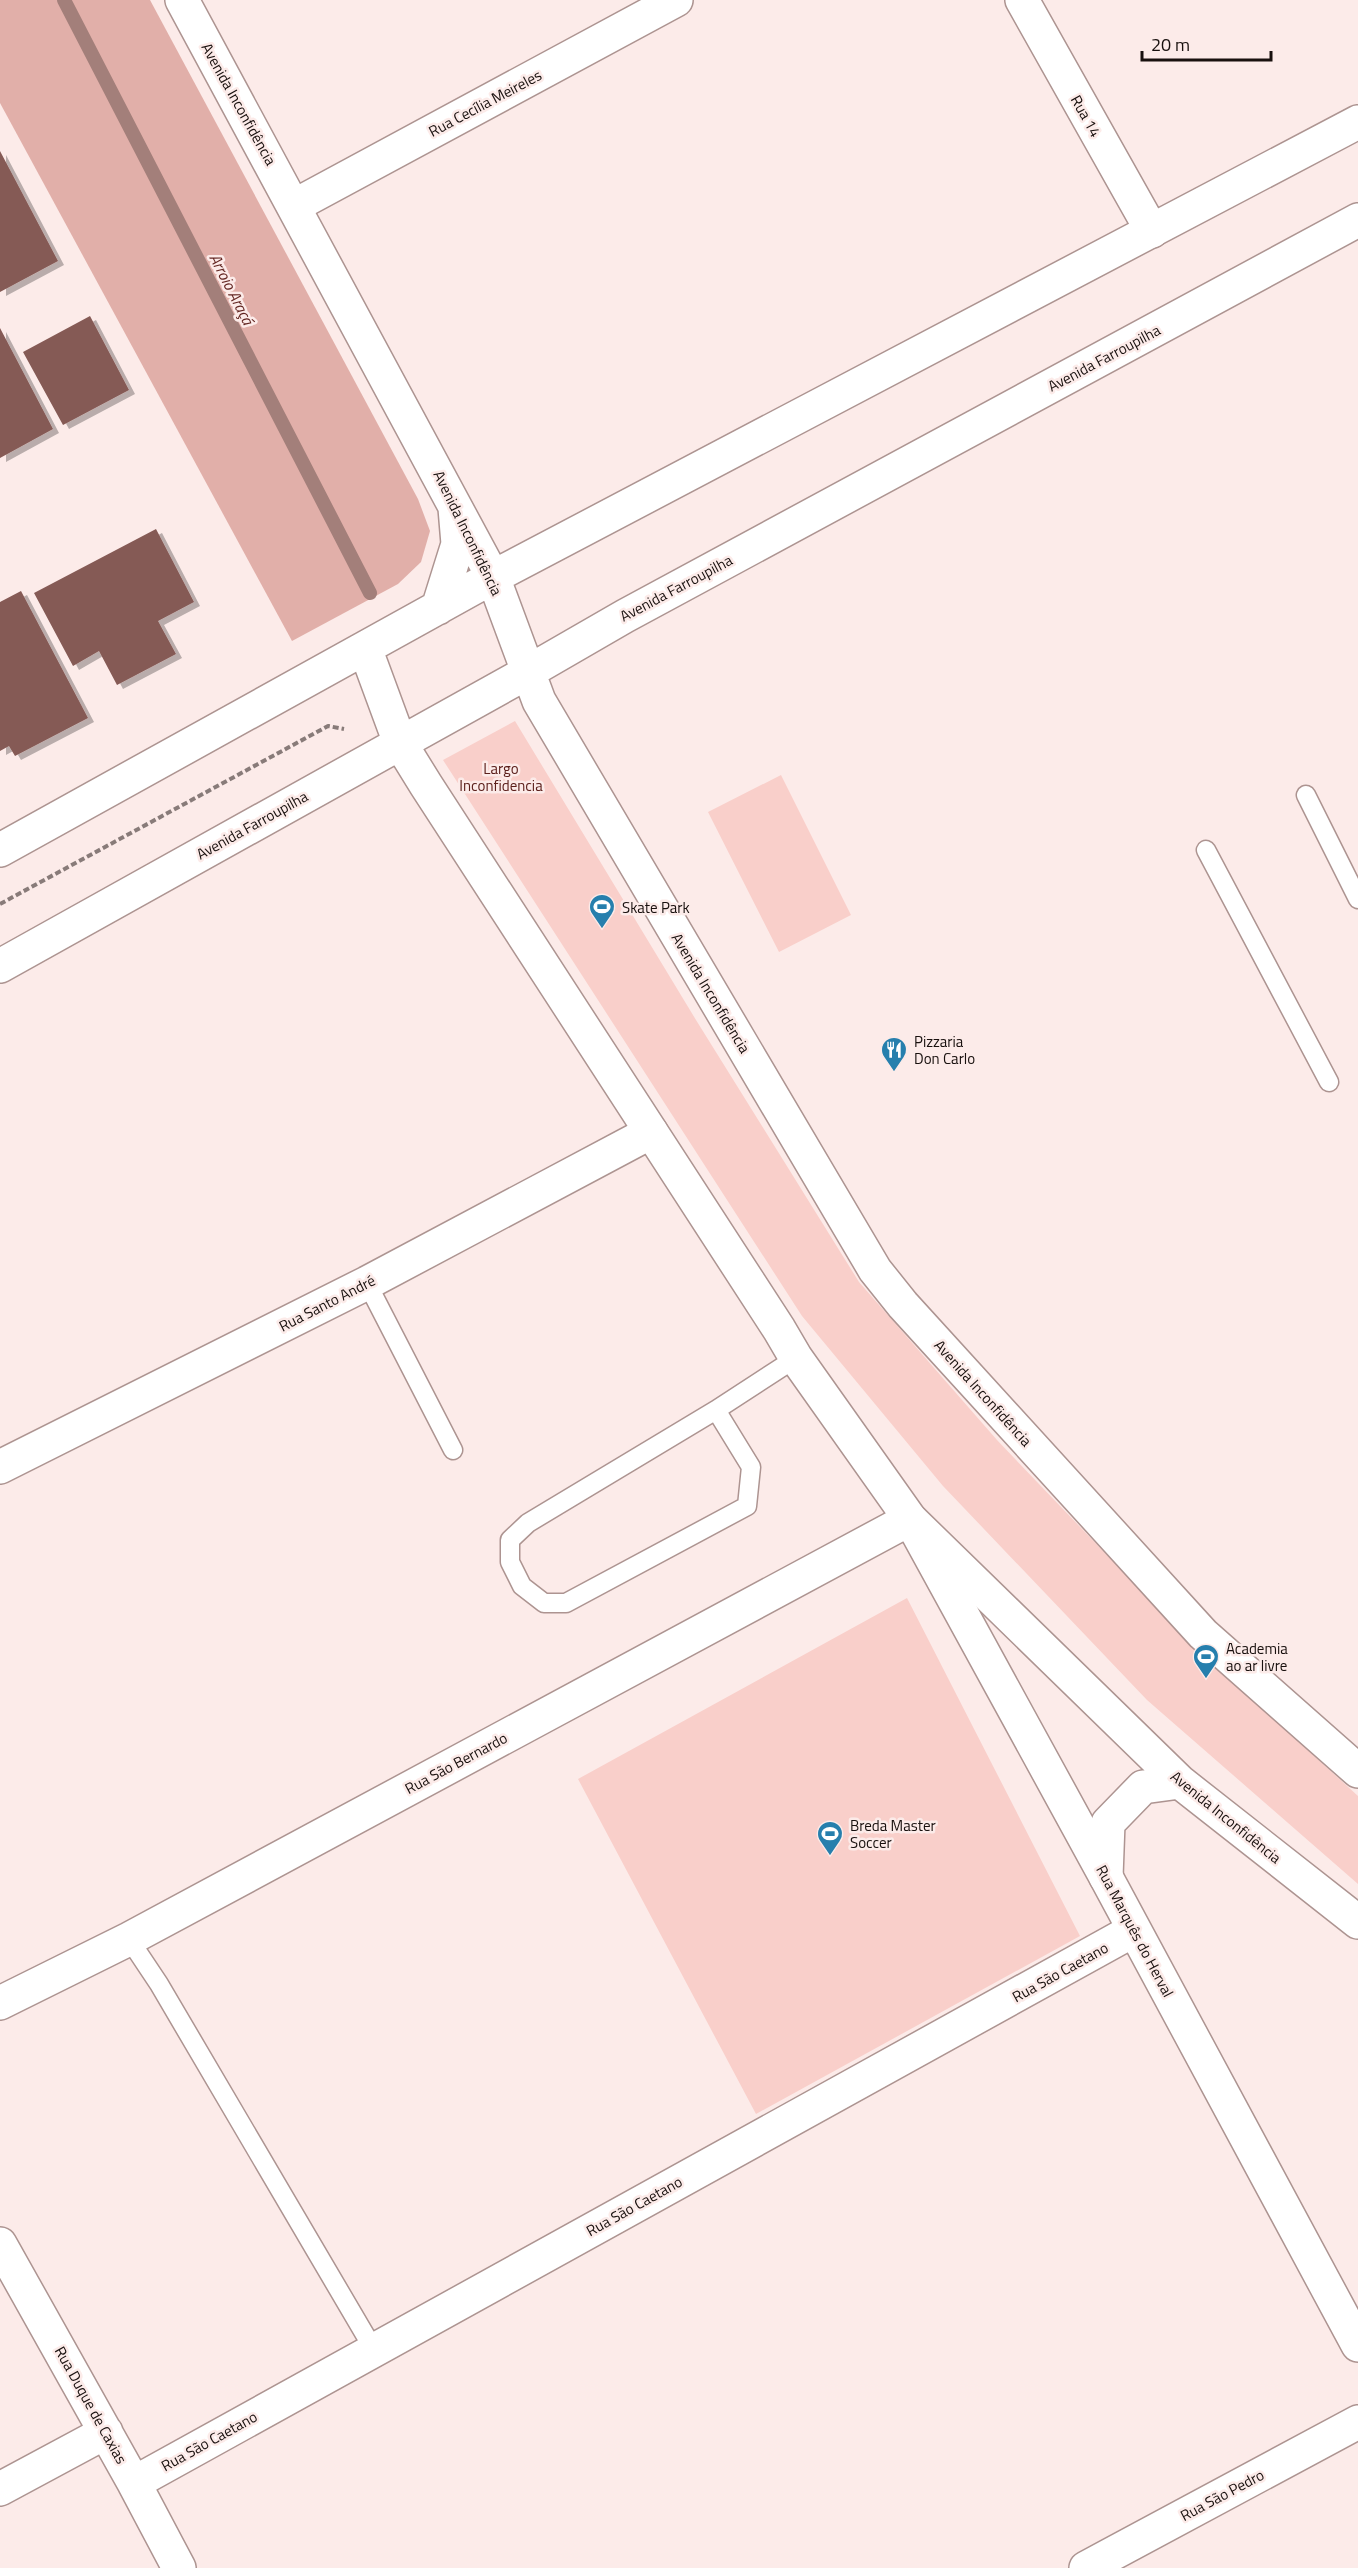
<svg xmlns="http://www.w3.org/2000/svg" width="1358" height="2568" font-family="'Titillium Web',sans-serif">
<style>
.green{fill:#f9cfca}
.forest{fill:#e1afa9}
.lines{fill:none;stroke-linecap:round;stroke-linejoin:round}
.stream{stroke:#a37f7a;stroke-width:14}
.building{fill:#855a55;filter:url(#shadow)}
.lane-casing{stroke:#ad9491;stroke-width:21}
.street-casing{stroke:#ad9491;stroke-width:36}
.secondary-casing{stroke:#ad9491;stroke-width:36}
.path{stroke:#887b79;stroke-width:4;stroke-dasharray:6 3;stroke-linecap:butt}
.lane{stroke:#fff;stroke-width:18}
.street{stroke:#fff;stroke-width:33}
.secondary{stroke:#fff;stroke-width:33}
.labels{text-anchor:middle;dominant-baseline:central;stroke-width:5;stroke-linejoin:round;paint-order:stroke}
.street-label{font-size:15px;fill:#18100e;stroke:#fcebe9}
.park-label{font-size:15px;fill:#5c201c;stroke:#fcebe9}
.poi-label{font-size:15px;fill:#18100e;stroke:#fcebe9;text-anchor:start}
.water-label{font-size:16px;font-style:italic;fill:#622521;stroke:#fcebe9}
</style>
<defs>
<filter id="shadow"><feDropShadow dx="6" dy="4" stdDeviation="0" flood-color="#0004"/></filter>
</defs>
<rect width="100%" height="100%" fill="#fcebe9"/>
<path class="green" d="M515,721L696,1020L859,1282L997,1440L1192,1644L1358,1796V1884L1147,1700L943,1486L802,1316L443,760Z
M781,775L851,915L779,952L708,812Z
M907,1598L1080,1936L756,2114L578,1779Z"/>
<path class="forest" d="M0,0H150L418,499L430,531L421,562L398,584L292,641L0,103Z"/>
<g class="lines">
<path class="stream" d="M64,0L370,593"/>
</g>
<path class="building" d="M0,151L58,261L0,292Z
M90,316L129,390L63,425L23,352Z
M0,328L53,429L0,458Z
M156,529L194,602L158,621L176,654L117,685L99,651L73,666L34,593Z
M21,591L88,718L15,756L9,746L0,751V602Z"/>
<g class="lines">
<defs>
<path id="lane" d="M1306,795L1358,899
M1206,850L1329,1082
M367,1283L453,1450
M716,1410L751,1467L747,1506L566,1603H544L522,1586L510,1562V1540L528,1523L716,1410L796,1358
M129,1939L159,1984L374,2350"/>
<path id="street" d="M1022,0L1152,231
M294,206L676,0
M0,1467L367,1283L651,1132
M0,2003L129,1939L910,1519L1106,1877L1358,2345
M0,2244L134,2483L179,2568
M134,2483L1134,1930
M0,2489L106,2432"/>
<path id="secondary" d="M182,0L493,577L539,701L875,1270L903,1305L1203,1634L1358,1771
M438,608L458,544L455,508
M365,648L400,743L426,785L779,1329L796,1358L910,1519L1180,1782L1358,1922
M0,850L493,577L1358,122
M0,966L528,672L625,616L1358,220
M1106,1877L1108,1823L1143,1787L1180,1782
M1086,2568L1358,2422"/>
</defs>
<use href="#lane" class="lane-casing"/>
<use href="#street" class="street-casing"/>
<use href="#secondary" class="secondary-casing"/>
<path class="path" d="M0,904L328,726L344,729"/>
<use href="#lane" class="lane"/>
<use href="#street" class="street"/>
<use href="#secondary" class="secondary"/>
</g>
<defs>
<symbol id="stadium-pin" viewBox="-11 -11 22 30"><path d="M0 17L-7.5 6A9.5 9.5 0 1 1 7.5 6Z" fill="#267fad" stroke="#fcebe9"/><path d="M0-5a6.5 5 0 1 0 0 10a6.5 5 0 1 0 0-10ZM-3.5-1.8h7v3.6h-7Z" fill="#fff"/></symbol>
<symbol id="restaurant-pin" viewBox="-11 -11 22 30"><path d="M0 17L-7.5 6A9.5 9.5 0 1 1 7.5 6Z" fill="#267fad" stroke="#fcebe9"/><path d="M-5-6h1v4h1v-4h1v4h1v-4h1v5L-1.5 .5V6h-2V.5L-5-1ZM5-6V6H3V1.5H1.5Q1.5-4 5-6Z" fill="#fff"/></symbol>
</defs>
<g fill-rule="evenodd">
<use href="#stadium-pin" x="587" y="892" width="30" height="40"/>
<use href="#restaurant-pin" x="879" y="1035" width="30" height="40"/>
<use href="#stadium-pin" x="1191" y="1642" width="30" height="40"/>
<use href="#stadium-pin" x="815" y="1819" width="30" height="40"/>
</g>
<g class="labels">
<g class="street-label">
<text transform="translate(485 103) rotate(-28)">Rua Cecília Meireles</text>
<text transform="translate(239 104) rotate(61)">Avenida Inconfidência</text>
<text transform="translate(1086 116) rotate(61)">Rua 14</text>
<text transform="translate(1104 358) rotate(-28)">Avenida Farroupilha</text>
<text transform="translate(468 533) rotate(64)">Avenida Inconfidência</text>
<text transform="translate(676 588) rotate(-28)">Avenida Farroupilha</text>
<text transform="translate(252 825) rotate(-29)">Avenida Farroupilha</text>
<text transform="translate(711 993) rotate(59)">Avenida Inconfidência</text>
<text transform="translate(327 1303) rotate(-27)">Rua Santo André</text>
<text transform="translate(983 1393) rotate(48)">Avenida Inconfidência</text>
<text transform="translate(456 1763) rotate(-28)">Rua São Bernardo</text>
<text transform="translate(1226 1817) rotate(39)">Avenida Inconfidência</text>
<text transform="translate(1135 1931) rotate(62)">Rua Marquês do Herval</text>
<text transform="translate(1060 1972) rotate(-29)">Rua São Caetano</text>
<text transform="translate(634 2206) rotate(-29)">Rua São Caetano</text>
<text transform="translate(91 2405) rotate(61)">Rua Duque de Caxias</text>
<text transform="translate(209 2441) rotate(-29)">Rua São Caetano</text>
<text transform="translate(1222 2495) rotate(-28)">Rua São Pedro</text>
</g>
<g class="park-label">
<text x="501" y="768">Largo<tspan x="501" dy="17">Inconfidencia</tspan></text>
</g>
<g class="poi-label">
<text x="622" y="907">Skate Park</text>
<text x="914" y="1041">Pizzaria<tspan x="914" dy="17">Don Carlo</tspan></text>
<text x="1226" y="1648">Academia<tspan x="1226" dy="17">ao ar livre</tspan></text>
<text x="850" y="1825">Breda Master<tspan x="850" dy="17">Soccer</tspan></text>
</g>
<g class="water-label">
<text transform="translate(232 289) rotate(63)">Arroio Araçá</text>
</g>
</g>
<path d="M1142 51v9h129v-9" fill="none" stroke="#18100e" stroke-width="3"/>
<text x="1151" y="51" font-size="18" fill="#18100e" stroke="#fcebe9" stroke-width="4.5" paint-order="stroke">20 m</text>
</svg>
